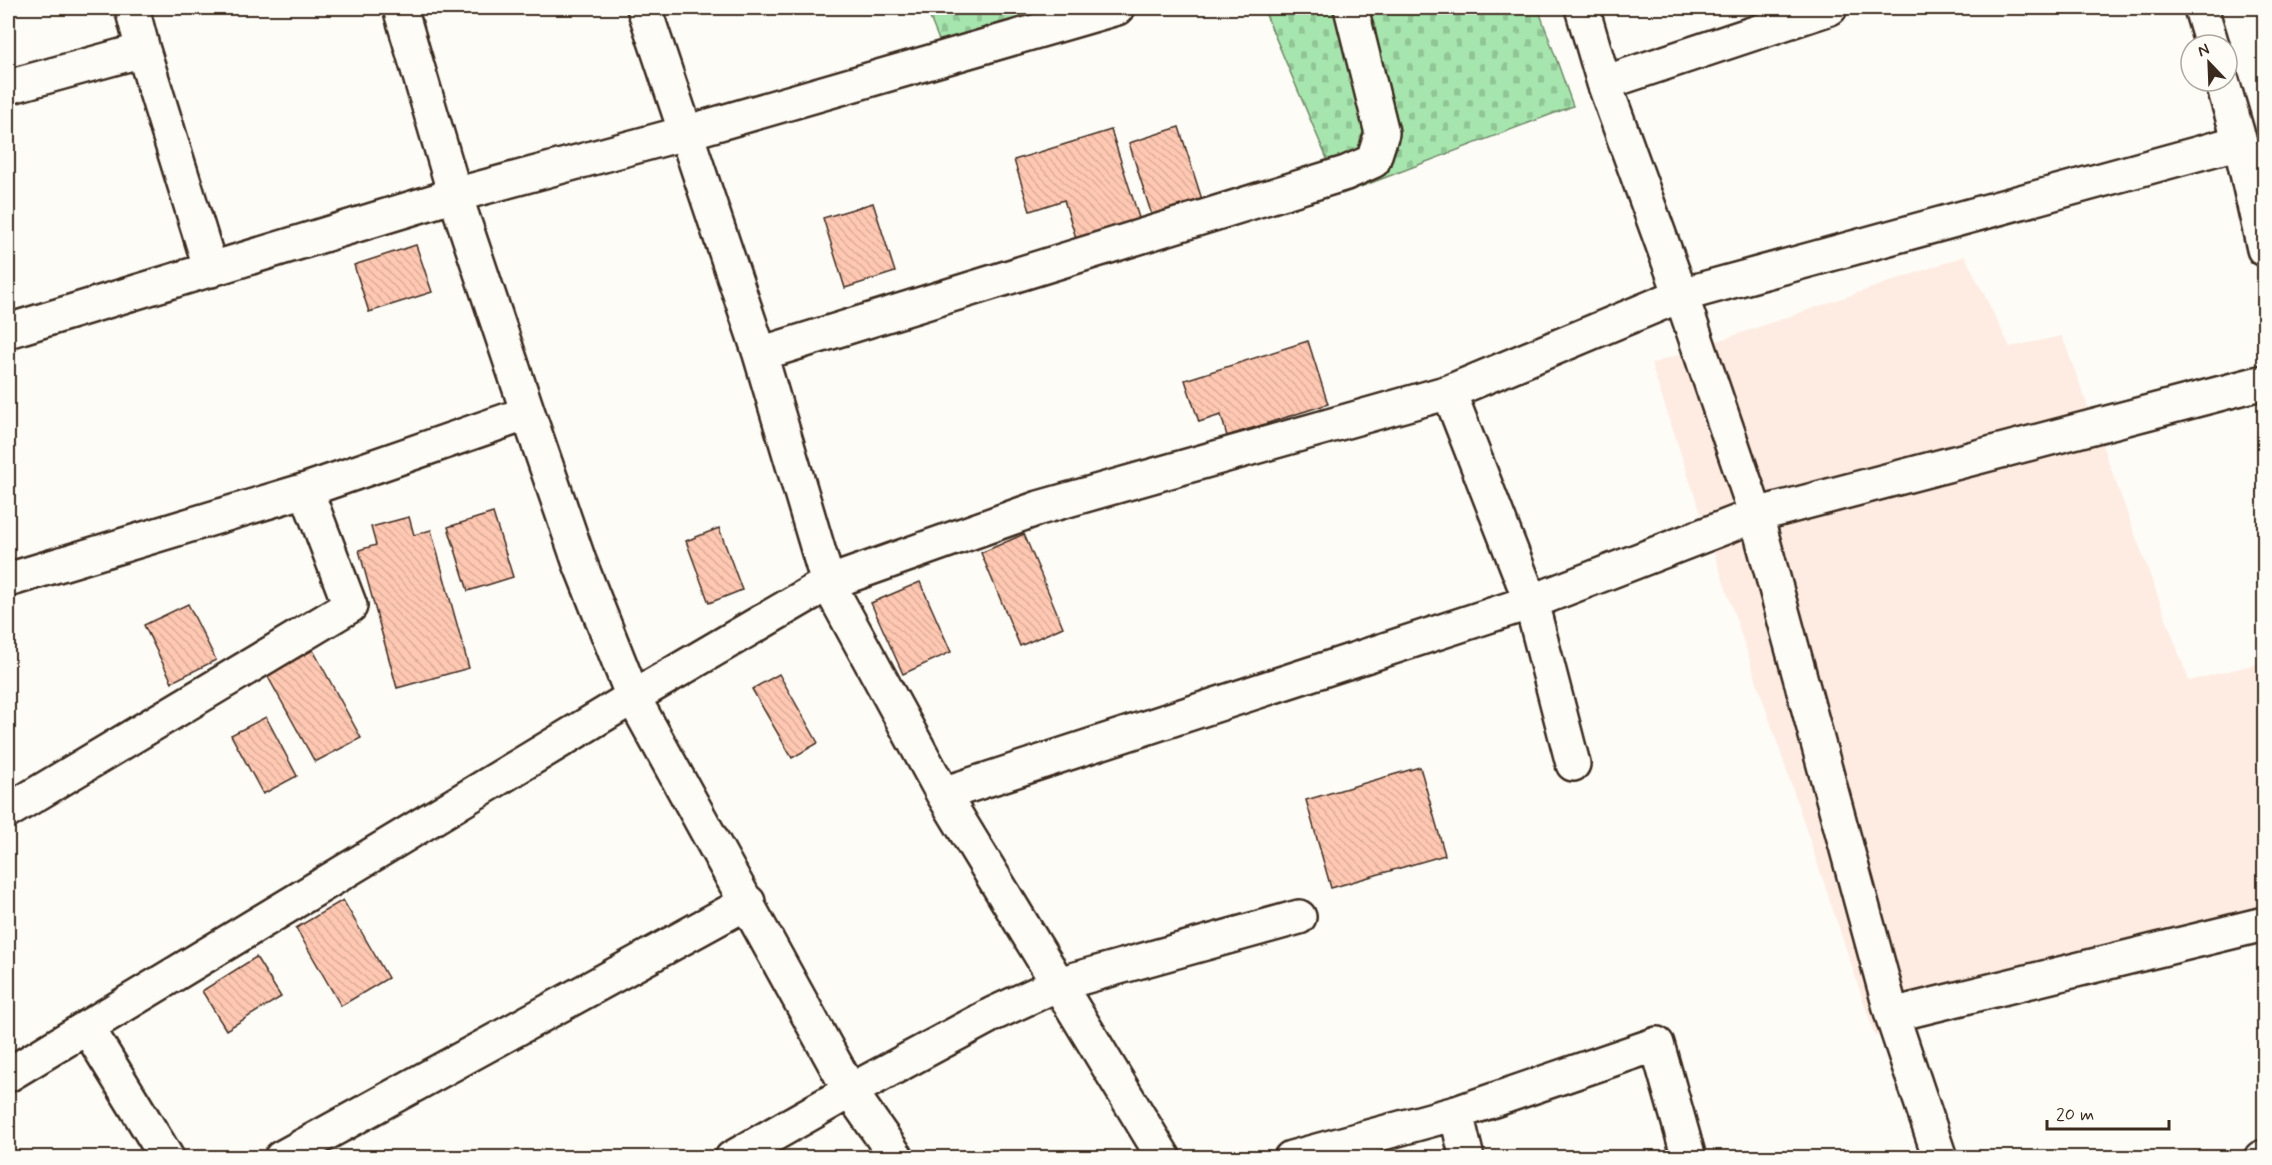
<svg xmlns="http://www.w3.org/2000/svg" width="2272" height="1165" font-family="Mynerve,sans-serif">
<style>
.built{fill:#feece2}
.cemetery{fill:url(#cemetery-stones);stroke:#708866;stroke-width:1.5}
.building{fill:url(#building-back-hatch);stroke:#3b2a1e;stroke-width:1.5}
.lines{fill:none;stroke-linecap:round;stroke-linejoin:round}
.minor-casing{stroke:#3b2a1e;stroke-width:38}
.minor{stroke:#fdfcf7;stroke-width:33}
</style>
<defs>
<pattern id="cemetery-stones" width="16" height="16" patternUnits="userSpaceOnUse" patternTransform="scale(1.5)"><rect width="16" height="16" fill="#a6e6ae"/><path d="M2 7V4a2 2 0 0 1 4 0v3zM10 15v-3a2 2 0 0 1 4 0v3z" fill="#90c595"/></pattern>
<pattern id="building-back-hatch" width="6" height="6" patternUnits="userSpaceOnUse" patternTransform="scale(1.5)"><rect width="6" height="6" fill="#ffc8b2"/><path d="M-1 5l2 2M0 0l6 6M5-1l2 2" fill="none" stroke="#dbac99"/></pattern>
</defs>
<rect width="100%" height="100%" fill="#fdfcf7"/>
<filter id="ink" filterUnits="userSpaceOnUse"><feTurbulence type="fractalNoise" baseFrequency=".0167" numOctaves="2"/><feDisplacementMap in="SourceGraphic" scale="12" xChannelSelector="R" yChannelSelector="G"/><feConvolveMatrix kernelMatrix="1 2 1 2 8 2 1 2 1" color-interpolation-filters="sRGB"/></filter>
<g filter="url(#ink)">
<path class="built" d="M1965,256L2010,347L2062,336L2189,681L2264,662V935L1875,1036L1651,364Z"/>
<path class="cemetery" d="M926,8H1132L943,50Z
M1263,8H1538L1573,106L1342,194Z"/>
<path class="building" d="M1179,127L1204,206L1154,222L1129,143Z
M1111,130L1140,221L1077,241L1064,200L1030,211L1014,160Z
M873,203L895,272L845,288L823,218Z
M416,245L432,292L369,312L354,265Z
M1308,341L1328,404L1227,436L1221,415L1199,422L1185,380Z
M493,513L513,577L468,591L448,527Z
M409,517L414,535L431,530L469,668L397,688L359,550L376,545L371,527Z
M719,528L742,590L709,603L686,541Z
M1024,534L1063,627L1020,646L981,553Z
M920,582L951,652L903,674L871,603Z
M188,604L216,660L172,682L144,625Z
M313,650L361,738L315,762L267,675Z
M779,674L818,743L792,758L752,689Z
M266,717L297,776L263,794L231,735Z
M1420,767L1445,855L1331,888L1306,800Z
M343,900L388,978L341,1006L296,928Z
M256,957L281,997L226,1030L202,991Z"/>
<g class="lines">
<defs>
<path id="minor" d="M132,8L143,50L211,270
M400,8L455,195L528,413L579,561L633,697L850,1091L897,1158
M644,8L760,354L828,583L943,794L1164,1158
M1582,8L1604,83L1681,295L1756,515L1892,1015L1940,1158
M2201,8L2212,45
M2222,81L2240,142L2264,249
M1604,83L1830,8
M8,87L143,50
M8,331L455,195L685,133L1117,8
M760,354L1346,173L1373,161L1382,133L1351,8
M1449,392L1531,602L1573,764
M8,580L306,490L528,413
M943,794L1531,602L1756,515L2264,382
M8,811L350,606L306,490
M1892,1015L2264,924
M87,1027L167,1158
M8,1075L633,697L828,583L1039,508L1449,392L1681,295L2240,142
M1456,1113L1467,1158
M281,1158L748,902
M732,1158L850,1091L993,1014L1058,984L1299,917
M1291,1158L1456,1113L1657,1044L1689,1158
M2261,1158L2264,1157"/>
</defs>
<use href="#minor" class="minor-casing"/>
<use href="#minor" class="minor"/>
</g>
</g>
<rect width="2272" height="1165" fill="none" stroke="#fdfcf7" stroke-width="30"/>
<rect x="15" y="15" width="2242" height="1135" fill="none" stroke="#3b2a1e" stroke-width="2" filter="url(#ink)"/>
<g transform="translate(2209 63) rotate(337)"><circle r="28" fill="#fdfcf7" stroke="#afa8a0" stroke-width="1.5"/>
<path d="M0-4.5L10 22L0 15L-10 22Z" fill="#3b2a1e"/>
<text y="-9" font-size="16" font-weight="bold" text-anchor="middle" fill="#3b2a1e">N</text>
</g>
<path d="M2047 1120v9h122v-9" fill="none" stroke="#3b2a1e" stroke-width="3"/>
<text x="2056" y="1120" font-size="18" fill="#3b2a1e" stroke="#fdfcf7" stroke-width="4.5" paint-order="stroke">20 m</text>
</svg>
